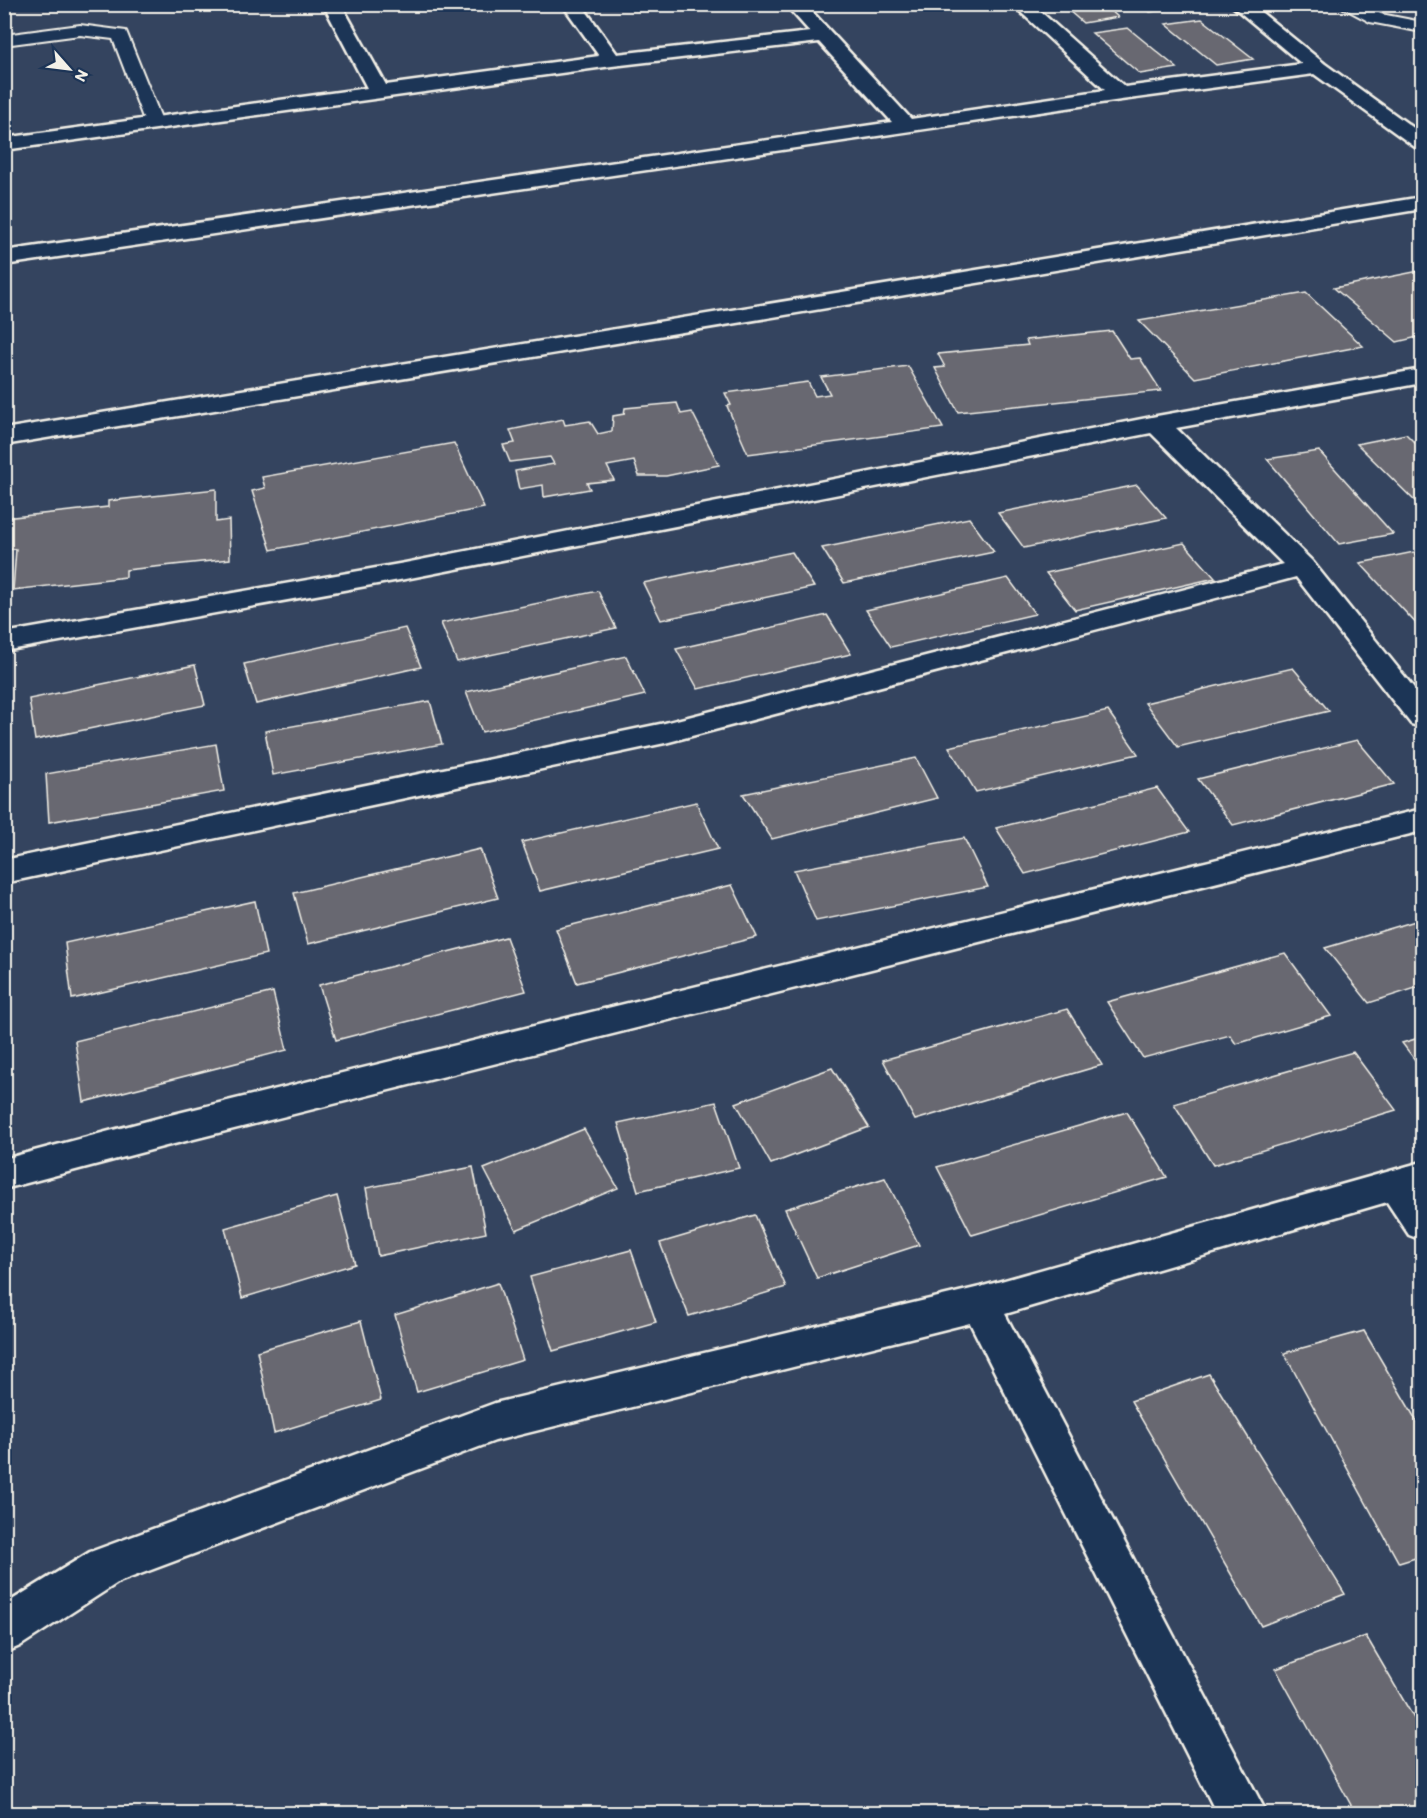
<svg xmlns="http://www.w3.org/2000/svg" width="1427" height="1818" font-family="Itim,sans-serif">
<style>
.building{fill:#686871;stroke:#f4f1e8;stroke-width:1.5}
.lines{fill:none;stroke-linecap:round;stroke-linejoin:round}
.service-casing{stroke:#f4f1e8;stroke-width:4}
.minor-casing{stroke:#f4f1e8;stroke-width:5}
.service{fill:#1d3557;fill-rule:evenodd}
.minor{fill:#1d3557;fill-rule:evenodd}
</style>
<rect width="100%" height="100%" fill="#34445f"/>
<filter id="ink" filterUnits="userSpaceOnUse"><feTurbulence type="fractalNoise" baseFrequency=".0167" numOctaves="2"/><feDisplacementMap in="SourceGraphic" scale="12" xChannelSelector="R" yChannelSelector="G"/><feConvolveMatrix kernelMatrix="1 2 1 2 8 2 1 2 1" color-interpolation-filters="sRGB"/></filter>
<g filter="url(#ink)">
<path class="building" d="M1061,4H1103L1118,17L1083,23Z
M1141,4H1182L1185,7L1150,12Z
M1202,19L1253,59L1216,65L1166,24Z
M1128,28L1177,68L1140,74L1092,33Z
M1419,271L1422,273V336L1397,342L1334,288Z
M1306,293L1363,346L1195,378L1139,321Z
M1112,331L1130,359L1140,358L1161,391L958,412L935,368L945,367L938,354L1028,345L1026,340Z
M908,366L943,428L748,454L727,406L731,405L725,393L808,382L815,396L830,394L821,377Z
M677,403L681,414L692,412L719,465L666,476H639L634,461L607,466L614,480L587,483L590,489L544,497L543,485L519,489L515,471L554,464L550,457L510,462L503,445L515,443L510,430L563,419L565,425L590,421L598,434L612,431L613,416L624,414L625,408Z
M1406,434L1422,450V508L1357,444Z
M454,443L484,508L271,550L252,491L265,488L262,477Z
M1319,451L1393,534L1339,544L1267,459Z
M1137,485L1166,518L1024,548L998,513Z
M216,489V522L229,520L230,559L126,570V577L13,590L16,549L4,550V518L108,507V501Z
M969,518L994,552L844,583L822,548Z
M1184,543L1215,578L1075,610L1046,573Z
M792,552L814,587L661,620L643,583Z
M1414,552L1422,561V630L1360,563Z
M1008,578L1035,614L891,647L866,610Z
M598,591L616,628L457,662L441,623Z
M827,615L851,654L698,689L676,649Z
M405,628L421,667L256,704L244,664Z
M626,656L645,695L482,732L466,692Z
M195,665L205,705L35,740L29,699Z
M1293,668L1329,711L1178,747L1145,703Z
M430,701L442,744L273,775L265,731Z
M8,710L6,754H4V711Z
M1108,711L1138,754L976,792L949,747Z
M1357,740L1394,784L1233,825L1198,779Z
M216,744L224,791L49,822L46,774Z
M916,758L937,798L772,839L743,794Z
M1157,788L1189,832L1025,874L996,828Z
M696,802L718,849L540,891L522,842Z
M964,838L988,887L816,921L794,870Z
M480,849L498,898L308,944L294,893Z
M732,885L757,937L577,983L556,929Z
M255,901L266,954L72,999L65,943Z
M1422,919V986L1369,1003L1325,948Z
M506,937L526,991L336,1040L319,985Z
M1285,953L1331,1016L1236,1044L1230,1035L1143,1058L1107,1002Z
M273,992L287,1050L84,1102L75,1041Z
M1067,1009L1102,1065L915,1120L883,1060Z
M1422,1037V1069L1402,1043Z
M1353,1052L1396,1110L1213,1165L1174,1104Z
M832,1068L869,1127L771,1164L736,1103Z
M716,1102L739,1168L638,1191L618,1123Z
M1127,1112L1167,1177L972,1235L937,1167Z
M584,1129L618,1188L516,1230L484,1169Z
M473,1167L486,1233L378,1256L366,1188Z
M885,1178L919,1245L817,1278L785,1209Z
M337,1196L355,1264L242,1298L225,1228Z
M755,1215L786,1287L689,1316L660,1243Z
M631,1250L656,1322L553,1351L530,1277Z
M498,1283L523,1360L417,1392L395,1315Z
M361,1321L381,1400L274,1433L257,1351Z
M1364,1331L1422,1430V1556L1399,1563L1284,1353Z
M1209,1374L1345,1594L1261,1626L1131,1401Z
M1366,1636L1422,1732V1814H1356L1276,1669Z"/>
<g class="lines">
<defs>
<path id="service" d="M1336,4H1359L1381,14L1422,22V32L1370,22Z
M80,25L126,31L163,123L161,127H147L145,123L113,39L80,35L4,45V35Z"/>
<path id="minor" d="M323,4H341L386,85L599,56L562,4H581L617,54L810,32L785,4H805L911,119L1105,90L1012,4H1032L1125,87L1302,64L1230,4H1251L1325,64L1422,134V149L1415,147L1314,74L1121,100L4,265V251L892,122L819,42L612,66L4,150V138L367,88Z
M1422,197V209L4,445V429Z
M1422,369V383L1176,428L1312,561L1422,698V727L1411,724L1296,577L665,743L4,883V860L665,723L1283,564L1151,433L405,579L4,651V633L405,563L1157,416Z
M1422,809V831L166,1146L4,1189V1159L166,1116Z
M1422,1162V1240L1409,1235L1387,1202L1005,1314L1267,1814H1217L970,1323L495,1441L119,1582L20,1646L4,1653V1605L90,1552L495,1403L980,1287Z"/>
</defs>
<use href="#service" class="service-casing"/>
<use href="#minor" class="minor-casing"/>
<use href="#service" class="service"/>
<use href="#minor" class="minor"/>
</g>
</g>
<rect width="1427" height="1818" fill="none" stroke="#1d3557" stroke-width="24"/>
<rect x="12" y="12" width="1403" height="1794" fill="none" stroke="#f4f1e8" stroke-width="2" filter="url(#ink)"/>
<g transform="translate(69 69) rotate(118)" stroke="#1d3557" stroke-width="4.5" paint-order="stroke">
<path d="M0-4.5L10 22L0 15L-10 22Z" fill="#f4f1e8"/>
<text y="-9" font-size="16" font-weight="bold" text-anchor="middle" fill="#f4f1e8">N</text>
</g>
</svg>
